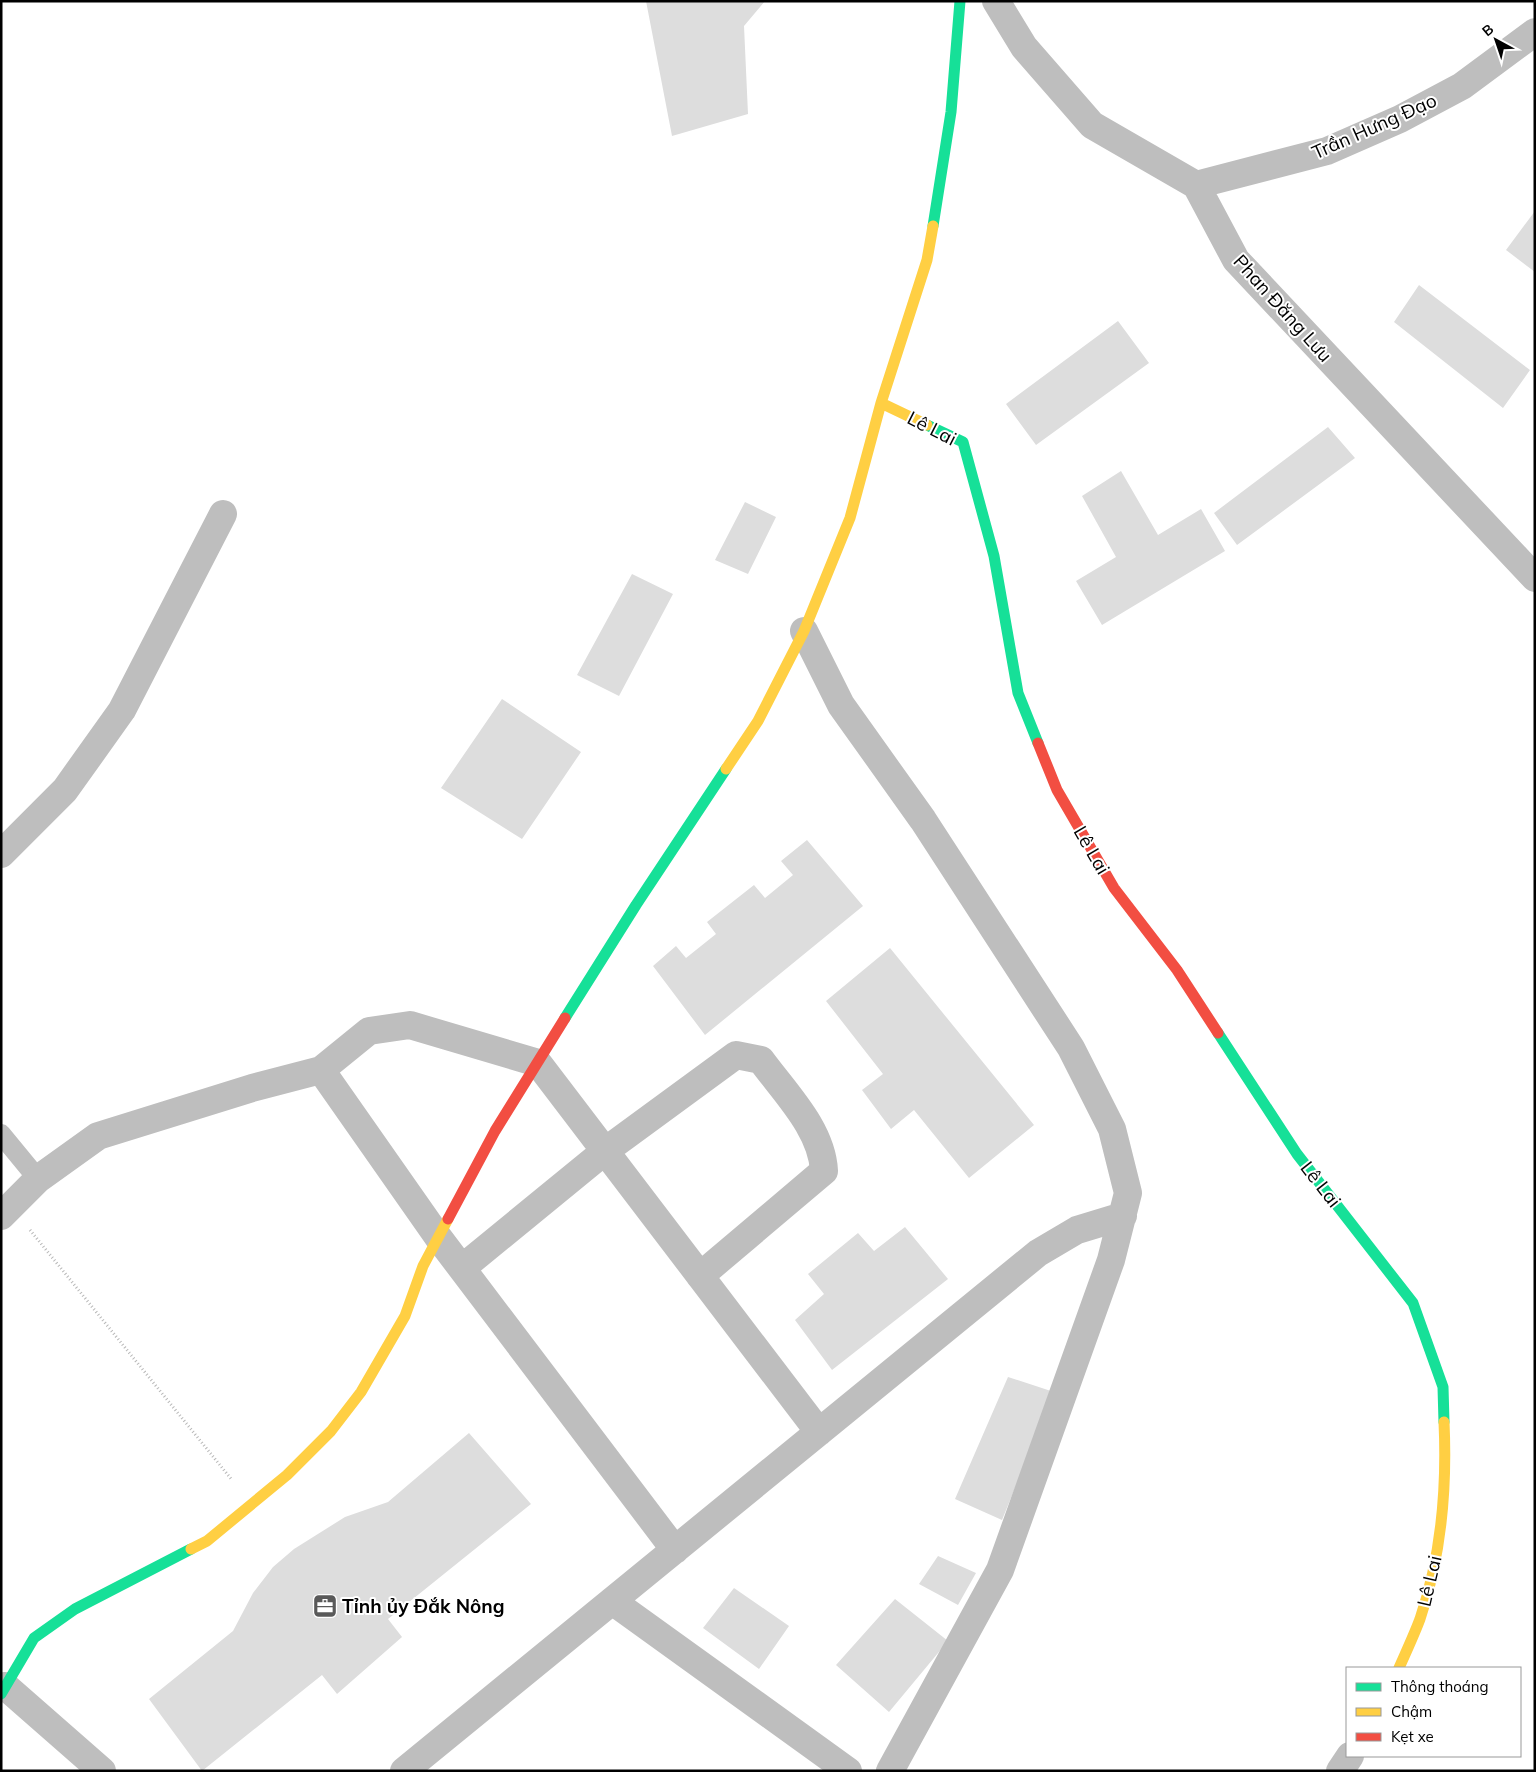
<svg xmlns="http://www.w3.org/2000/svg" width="1536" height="1772" font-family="Mulish,sans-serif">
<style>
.building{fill:#ddd}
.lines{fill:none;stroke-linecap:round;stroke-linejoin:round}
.path{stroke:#b8b8b8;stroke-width:3;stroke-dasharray:1 2.5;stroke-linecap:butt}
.lane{stroke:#bebebe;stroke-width:20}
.street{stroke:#bebebe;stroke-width:28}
.fast{stroke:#16e098;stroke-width:11}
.slow{stroke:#ffcf43;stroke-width:11}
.jam{stroke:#f24e42;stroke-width:11}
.labels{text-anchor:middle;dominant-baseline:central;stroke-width:4;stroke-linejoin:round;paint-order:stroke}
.street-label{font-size:19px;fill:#000;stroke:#fff}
.poi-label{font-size:19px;font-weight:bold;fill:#000;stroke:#fff;text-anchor:start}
</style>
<rect width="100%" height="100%" fill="#fff"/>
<path class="building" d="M646,1H765L744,26L748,114L672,136Z
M1535,211V272L1506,250Z
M1419,285L1530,370L1503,408L1394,322Z
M1118,321L1149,363L1036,445L1006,404Z
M1328,427L1355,458L1237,545L1214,513Z
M1121,471L1158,535L1201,509L1225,551L1102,625L1076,581L1116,557L1082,496Z
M745,502L776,517L748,574L715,560Z
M632,574L673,594L619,696L577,675Z
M502,699L581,752L522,839L441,788Z
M807,840L863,906L705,1035L653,966L676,946L686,958L716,934L707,922L754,885L765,898L793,875L781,861Z
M890,948L1034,1125L969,1178L914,1110L891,1129L862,1090L883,1074L826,1001Z
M905,1227L948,1279L832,1370L795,1320L824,1294L808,1274L858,1233L874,1251Z
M1008,1377L1054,1392L1002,1520L955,1499Z
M469,1433L531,1504L388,1619L402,1637L337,1694L322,1675L202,1771L149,1699L233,1631L253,1593L273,1567L294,1549L345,1517L388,1502Z
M938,1556L976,1573L958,1605L919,1584Z
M734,1588L789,1626L759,1669L703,1628Z
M895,1599L948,1641L889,1712L836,1665Z"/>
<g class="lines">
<path class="path" d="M30,1230L232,1480"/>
<path class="lane" d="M1,1134L38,1179"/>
<path class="street" d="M996,1L1024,47L1092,125L1196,185L1236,260L1535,578
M1196,185L1327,151L1400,119L1462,86L1535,32
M804,631L841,705L923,820L1071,1048L1112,1129L1128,1193L1111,1260L1000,1570L890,1771
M1,854L65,790L122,710L223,514
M321,1070L438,1237L675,1550
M1,1216L38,1179L98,1136L252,1088L321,1070L369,1031L410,1025L538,1063L819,1432
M462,1268L605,1151L736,1055L761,1060C785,1093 822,1129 824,1171L700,1276
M612,1601L848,1771
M5,1686L102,1771
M404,1771L1038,1253L1077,1230L1123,1216
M1340,1771L1350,1756"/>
<path class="fast" d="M933,226L951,112L960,1
M927,425L963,442L994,556L1018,693L1038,743
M565,1018L636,905L726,769
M1218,1033L1297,1154L1413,1303L1443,1387L1444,1422
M1,1694L34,1638L75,1609L191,1549"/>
<path class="slow" d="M927,425L881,403L927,260L933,226
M726,769L758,721L804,631L850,518L881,403
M191,1549L207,1541L287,1475L331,1431L361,1392L405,1316L423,1266L448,1219
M1399,1668C1406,1652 1414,1635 1420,1619C1441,1557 1447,1487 1444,1422"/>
<path class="jam" d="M1038,743L1057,790L1114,888L1177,970L1218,1033
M448,1219L495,1131L565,1018"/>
</g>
<defs>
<symbol id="office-square" viewBox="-11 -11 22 22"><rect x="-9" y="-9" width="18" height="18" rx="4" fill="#595959" stroke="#fff"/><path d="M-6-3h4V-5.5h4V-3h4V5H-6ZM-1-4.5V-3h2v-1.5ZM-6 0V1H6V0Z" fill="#fff"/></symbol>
</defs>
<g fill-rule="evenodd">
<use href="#office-square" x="311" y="1592" width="28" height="28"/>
</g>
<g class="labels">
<g class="street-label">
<text transform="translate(1374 126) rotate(-24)">Trần Hưng Đạo</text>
<text transform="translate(1283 308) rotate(48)">Phan Đăng Lưu</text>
<text transform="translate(932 428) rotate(27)">Lê Lai</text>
<text transform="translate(1092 850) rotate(60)">Lê Lai</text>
<text transform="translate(1321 1184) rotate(52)">Lê Lai</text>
<text transform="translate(1429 1581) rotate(-77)">Lê Lai</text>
</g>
<g class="poi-label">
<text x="342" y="1606">Tỉnh ủy Đắk Nông</text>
</g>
</g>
<rect width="1536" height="1772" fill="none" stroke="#000000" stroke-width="5"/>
<rect x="1346" y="1667" width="175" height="90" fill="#ffffff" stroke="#999999"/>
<rect x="1356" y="1683" width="25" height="8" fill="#16e098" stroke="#999999"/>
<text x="1391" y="1692" font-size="15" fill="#000000">Thông thoáng</text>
<rect x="1356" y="1708" width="25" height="8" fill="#ffcf43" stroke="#999999"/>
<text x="1391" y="1717" font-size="15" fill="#000000">Chậm</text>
<rect x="1356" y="1733" width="25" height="8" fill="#f24e42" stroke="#999999"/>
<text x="1391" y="1742" font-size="15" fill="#000000">Kẹt xe</text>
<g transform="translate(1496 40) rotate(320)" stroke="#ffffff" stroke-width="4" paint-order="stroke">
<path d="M0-4L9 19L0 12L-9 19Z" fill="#000000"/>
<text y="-8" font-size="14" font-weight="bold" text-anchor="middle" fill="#000000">B</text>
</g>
</svg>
